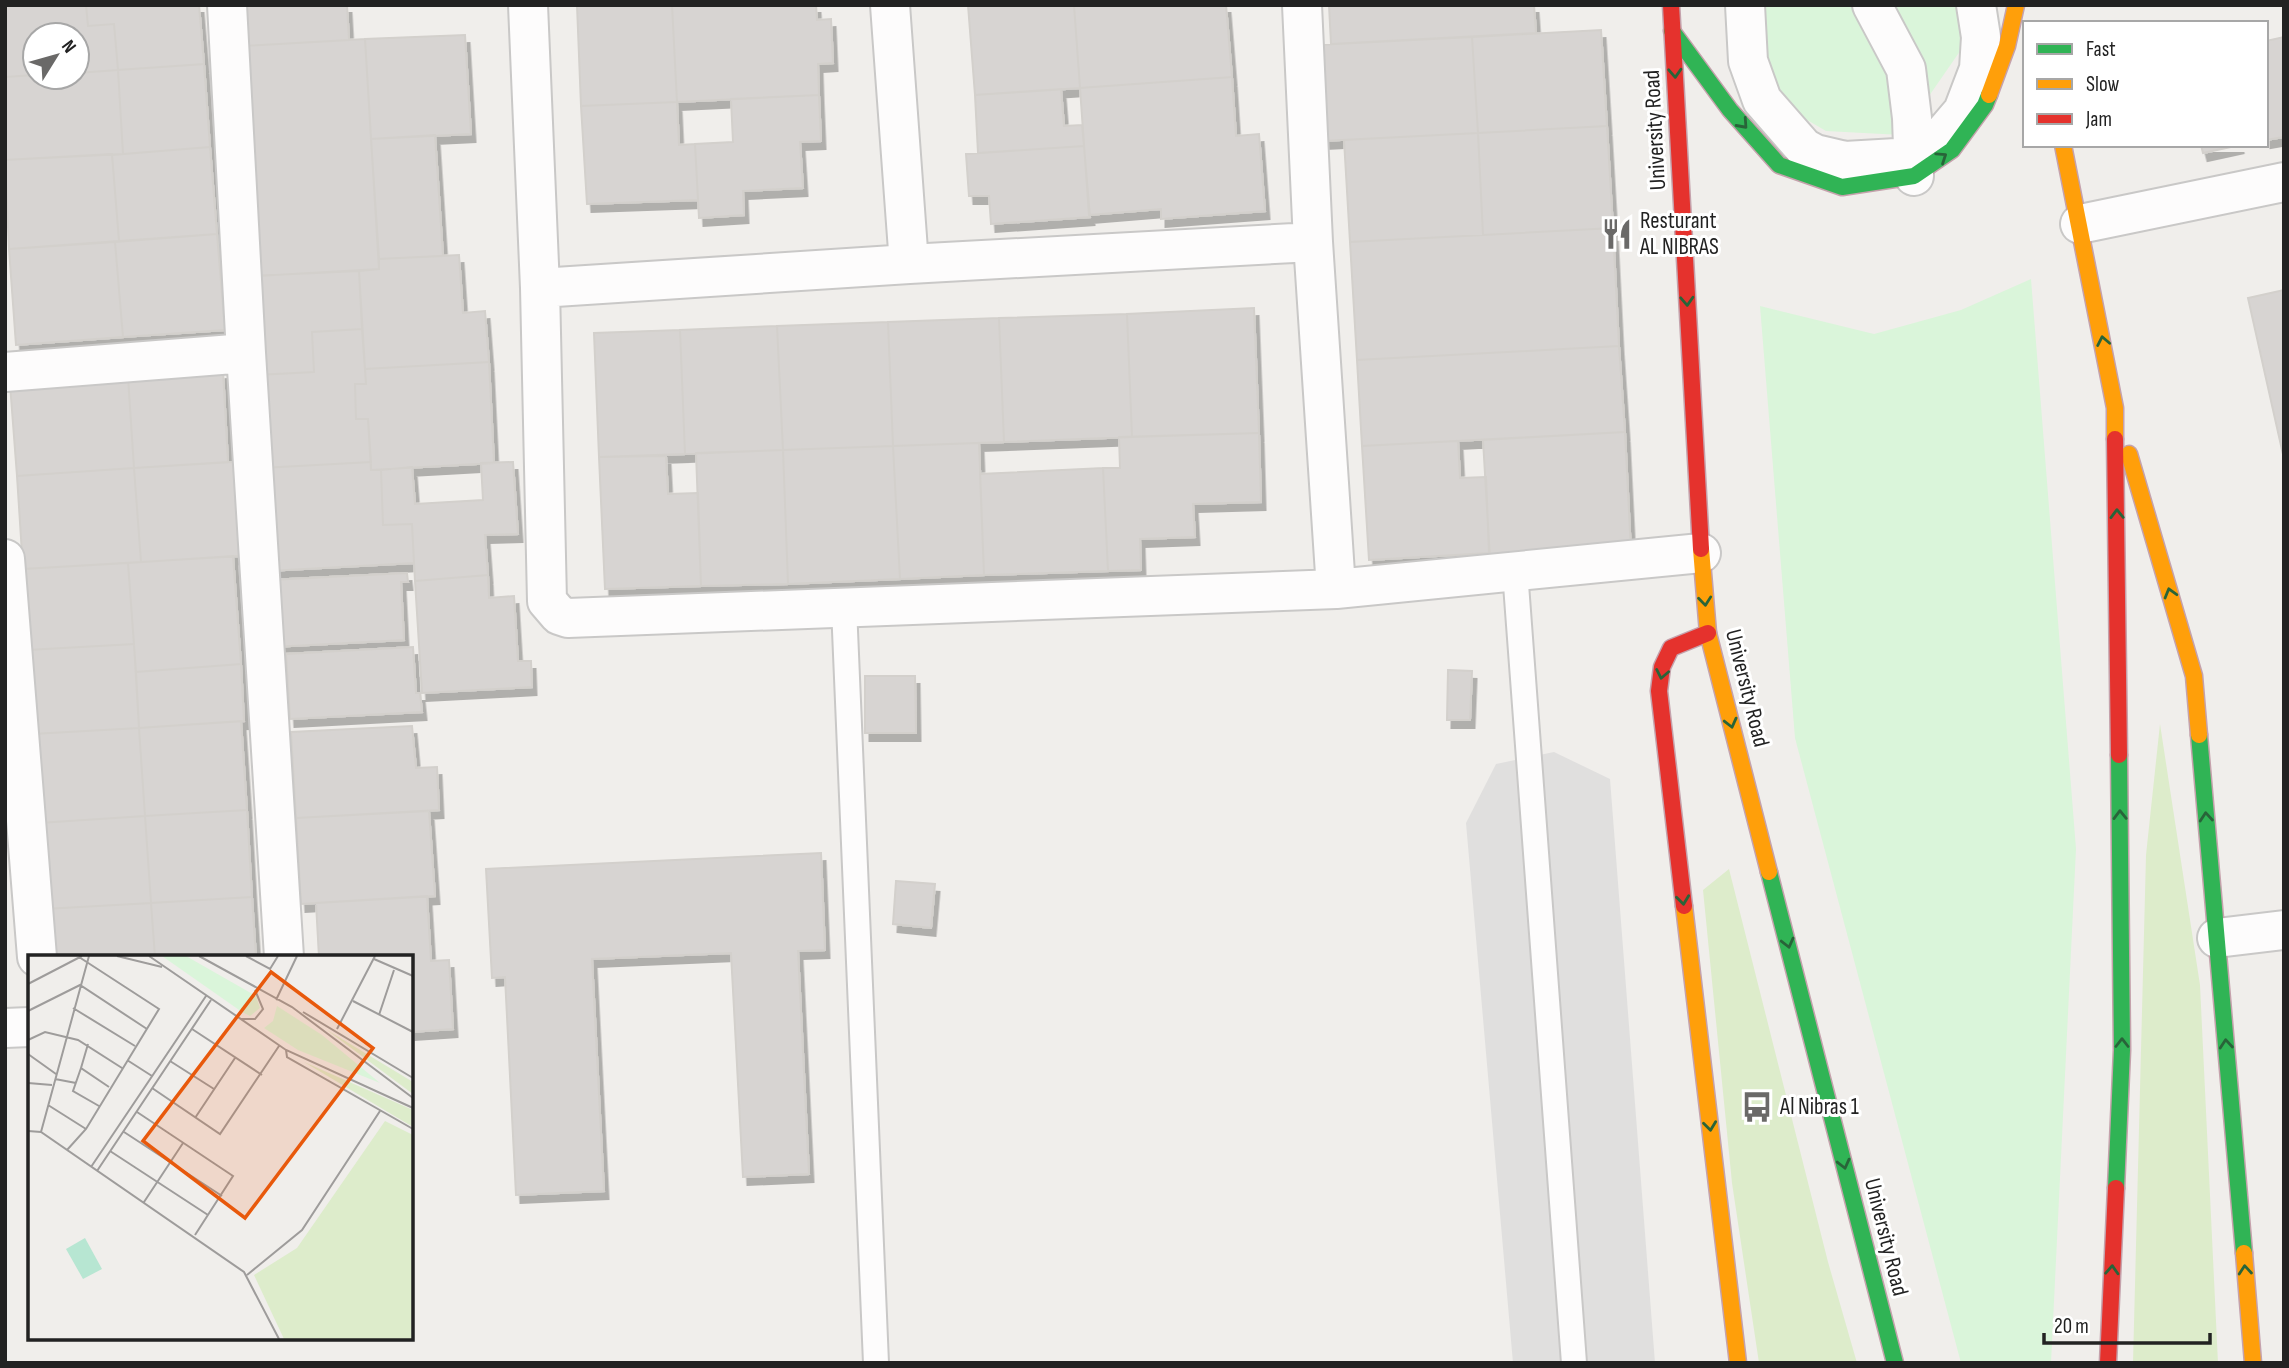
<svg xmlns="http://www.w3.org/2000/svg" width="2289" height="1368" font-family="'Sofia Sans Condensed',sans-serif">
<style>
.grass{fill:#ddeccb}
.park{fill:#daf5da}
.parking{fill:#e0dfde}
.building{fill:#d7d4d2;stroke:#d3d0cc;stroke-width:2;filter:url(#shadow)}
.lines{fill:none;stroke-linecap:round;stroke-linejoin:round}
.lane-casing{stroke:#c9c8c7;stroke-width:28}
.street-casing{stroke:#c9c8c7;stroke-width:42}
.fast-casing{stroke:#c5a2ac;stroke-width:19}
.slow-casing{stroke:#c5a2ac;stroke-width:19}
.jam-casing{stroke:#c5a2ac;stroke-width:19}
.lane{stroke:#fdfcfc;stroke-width:24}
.street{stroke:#fdfcfc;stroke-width:38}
.fast{stroke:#30b455;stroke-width:16}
.slow{stroke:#ff9f0a;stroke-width:16}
.jam{stroke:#e5322d;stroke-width:16}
.oneway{stroke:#286439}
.labels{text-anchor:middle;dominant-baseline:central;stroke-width:6;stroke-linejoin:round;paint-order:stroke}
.street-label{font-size:23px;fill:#222;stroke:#fff}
.poi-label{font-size:23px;fill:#222;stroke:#fff;text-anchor:start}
.inset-road{fill:none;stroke:#9e9c9b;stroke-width:2}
.view{fill:#e8590c;fill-opacity:0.15;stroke:#e8590c;stroke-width:3.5}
.inset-edge{fill:none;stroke:#222;stroke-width:3.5}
</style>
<defs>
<filter id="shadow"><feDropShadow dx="4.5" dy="8" stdDeviation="0" flood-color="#0004"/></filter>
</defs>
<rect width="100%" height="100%" fill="#f0eeeb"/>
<path class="grass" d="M2160,724L2200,985L2218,1363H2133L2146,855Z
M1729,869L1828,1262L1857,1363H1759L1732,1183L1703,890Z"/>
<path class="park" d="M1754,5H1973L1976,28L1902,135L1826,131L1771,99Z
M2031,279L2076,849L2051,1363H1961L1795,738L1760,306L1874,334L1961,310Z"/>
<path class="parking" d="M1554,752L1610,779L1655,1363H1513L1466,823L1496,764Z"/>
<path class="building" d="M5,5H86L88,26L114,24L118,70L77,73V35H35V75L5,77Z
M86,5H199L204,64L118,70L114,24L88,26Z
M241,5H347L349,40L243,46Z
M577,5H672L677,102L581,106Z
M672,5H816L817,20L831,19L833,63L818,64L819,95L677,102Z
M968,5H1074L1080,88L975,95Z
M1074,5H1226L1232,77L1080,88Z
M1329,5H1534L1536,33L1331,44Z
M1601,30L1607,126L1478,133L1472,37Z
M465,35L471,134L371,139L365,39Z
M1472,37L1478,133L1322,141L1316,45Z
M2284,37V137L2266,140V41Z
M365,39L379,269L258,276L243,46Z
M204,64L210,147L123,154L118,70Z
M118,70L123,154L5,160V77L35,75V77H77V73Z
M1232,77L1236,136L1259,134L1265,211L1161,219V209L1089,215L1080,88Z
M1061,89L1064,126L1082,125L1084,146L978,153L975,95Z
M819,95L821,141L800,142L803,188L743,191L744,215L699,218L695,144L733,142L731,99Z
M677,102L679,145L695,144L698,200L587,204L581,106Z
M1607,126L1613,228L1483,235L1478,133Z
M1478,133L1483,235L1350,242L1344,140Z
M435,135L443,256L379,259L371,139Z
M2201,145H2240L2203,153Z
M1084,146L1090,217L991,224L989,196H969L966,154Z
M210,147L217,234L119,241L112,155Z
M112,154L119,241L9,249L5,160Z
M1613,228L1619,346L1357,360L1350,242Z
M217,234L225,330L123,337L115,242Z
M115,242L123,337L16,345L9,249Z
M459,255L463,313L485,311L489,362L365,369L359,271L379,269V259Z
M359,271L362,329L312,332L314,372L257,375L250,276Z
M2284,290V459L2248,298Z
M1254,308L1259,433L1132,437L1127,314Z
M1127,314L1132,437L1004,442L999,318Z
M999,318L1004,442L893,446L888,322Z
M888,322L893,446L783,450L777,326Z
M777,326L783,450L685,454L680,330Z
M362,329L366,384H355L356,419H368L371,462L262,468L257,375L314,372L312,332Z
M680,330L685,454L599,457L594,333Z
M1619,346L1625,432L1362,446L1357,360Z
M489,362L494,463L371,470L368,419H356L355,384H366L365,369Z
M223,371L228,462L134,468L128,377Z
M128,377L134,468L17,476L10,384Z
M1625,432L1631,552L1490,559L1483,440Z
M1259,433L1261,502L1193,504L1195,537L1140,539L1141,570L1108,571L1103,468H1120L1119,437Z
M1458,441L1460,478L1486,477L1489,553L1369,560L1362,446Z
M979,443L984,575L900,579L893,446Z
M893,446L900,579L788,584L783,450Z
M783,450L788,584L701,586L696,453Z
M666,456L668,494L698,493L701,586L605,589L599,457Z
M233,462L240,556L141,562L134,468Z
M371,462V470H381L383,525L412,524L414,563L268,571L262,468Z
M513,462L518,534L485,535L488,575L415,581L412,524L383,525L381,470L412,467L415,504L483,500L481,463Z
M134,468L141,562L23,569L17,476Z
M1103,468L1108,571L984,575L980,474Z
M233,556L241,664L136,672L128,563Z
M128,563L134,644L28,650L23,569Z
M407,573L408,582H401L404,640L273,647L270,580Z
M488,575L489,598L514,596L518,661H531L532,687L422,693L415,581Z
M134,644L139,728L33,734L28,650Z
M413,647L416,693H420L422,712L290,719L286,654Z
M241,664L244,721L139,728L136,672Z
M1448,670L1472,671L1470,720H1447Z
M865,676H915L916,733H865Z
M241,721L247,810L145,816L139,728Z
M412,726L416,768L437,767L439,810L296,818L291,732Z
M139,728L145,816L39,823L33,734Z
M247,810L252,897L151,903L145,816Z
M429,811L435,896L301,904L296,818Z
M145,816L151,903L45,909L39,823Z
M821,853L825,950L798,951L809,1174L743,1177L731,953L592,959L604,1191L516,1195L505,977L492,978L486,869Z
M896,881L935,884L931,928L893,924Z
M427,896L431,961L449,960L453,1029L411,1032V957H319L316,903Z
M252,897L256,957H155L151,903Z
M151,903L155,957H48L45,909Z"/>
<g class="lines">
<defs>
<path id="lane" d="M1515,571L1574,1363
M844,607L876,1363"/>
<path id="street" d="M227,5L246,353L284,957
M528,5L540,288L547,601L559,615L568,618L1336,589L1701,553
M890,5L909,264
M1302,5L1313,242L1336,589
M1745,5L1748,61L1762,100L1804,148L1815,154L1845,161L1914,157L1940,138L1963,111L1979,69L1981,37L1976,5
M1872,5L1906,69L1912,118L1914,176
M2080,224L2284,182
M540,288L909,264L1313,242
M5,372L246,353
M5,559L37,957
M2217,938L2284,930
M5,1028L30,1027"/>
<path id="fast" d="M1672,31L1730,110L1779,165L1842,187L1914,176L1952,150L1985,105L1989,95
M2199,735L2244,1253
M1769,872L1895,1363
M2116,1188L2122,1050L2119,755"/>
<path id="slow" d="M1989,95L2007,46L2016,5
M2063,145L2115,408V439
M2129,454L2194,676L2199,735
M1701,549L1708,633L1769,872
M1684,906L1738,1363
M2244,1253L2253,1363"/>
<path id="jam" d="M1671,5L1701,549
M2115,439L2119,755
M1684,906L1659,691L1662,667L1671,648L1708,633
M2108,1363L2116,1188"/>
</defs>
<use href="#lane" class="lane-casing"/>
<use href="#street" class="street-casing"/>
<use href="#fast" class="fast-casing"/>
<use href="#slow" class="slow-casing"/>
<use href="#jam" class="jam-casing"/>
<use href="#lane" class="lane"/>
<use href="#street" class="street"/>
<use href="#fast" class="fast"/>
<use href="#slow" class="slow"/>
<use href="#jam" class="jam"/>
</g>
<defs><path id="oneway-chevron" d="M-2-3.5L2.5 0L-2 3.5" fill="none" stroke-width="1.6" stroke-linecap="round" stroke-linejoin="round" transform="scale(1.75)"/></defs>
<g class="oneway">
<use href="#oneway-chevron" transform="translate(1675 73) rotate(87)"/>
<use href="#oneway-chevron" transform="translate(1743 124) rotate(48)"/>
<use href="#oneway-chevron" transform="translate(1942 157) rotate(-34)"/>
<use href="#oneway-chevron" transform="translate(1687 301) rotate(87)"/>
<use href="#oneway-chevron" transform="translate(2103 341) rotate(-101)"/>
<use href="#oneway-chevron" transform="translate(2117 514) rotate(-91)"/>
<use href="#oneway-chevron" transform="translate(2170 593) rotate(-106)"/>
<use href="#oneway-chevron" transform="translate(1705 601) rotate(84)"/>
<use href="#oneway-chevron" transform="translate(1662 674) rotate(101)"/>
<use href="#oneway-chevron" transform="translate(1731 723) rotate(76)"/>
<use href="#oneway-chevron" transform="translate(2120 815) rotate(-91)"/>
<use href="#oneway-chevron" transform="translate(2206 817) rotate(-95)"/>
<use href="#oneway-chevron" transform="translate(1683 900) rotate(83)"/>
<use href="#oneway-chevron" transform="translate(1788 943) rotate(76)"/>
<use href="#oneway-chevron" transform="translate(2122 1043) rotate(-90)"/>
<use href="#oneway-chevron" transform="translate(2226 1044) rotate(-95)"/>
<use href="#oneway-chevron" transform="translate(1710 1126) rotate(83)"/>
<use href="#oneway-chevron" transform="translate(1844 1164) rotate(76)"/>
<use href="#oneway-chevron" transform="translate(2112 1270) rotate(-87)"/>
<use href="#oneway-chevron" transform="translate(2245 1270) rotate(-95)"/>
</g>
<defs>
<symbol id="restaurant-bare" viewBox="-9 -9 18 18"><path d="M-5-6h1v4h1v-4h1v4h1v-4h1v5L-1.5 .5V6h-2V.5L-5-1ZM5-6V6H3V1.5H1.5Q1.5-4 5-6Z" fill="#6a6968" stroke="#fff" stroke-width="2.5" paint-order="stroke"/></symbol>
<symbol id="bus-bare" viewBox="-9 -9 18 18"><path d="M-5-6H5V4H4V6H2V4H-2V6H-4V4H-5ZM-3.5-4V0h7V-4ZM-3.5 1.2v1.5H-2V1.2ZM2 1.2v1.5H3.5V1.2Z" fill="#6a6968" stroke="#fff" stroke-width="2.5" paint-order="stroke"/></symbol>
</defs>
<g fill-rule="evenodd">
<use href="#restaurant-bare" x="1595" y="212" width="44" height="44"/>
<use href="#bus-bare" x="1735" y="1085" width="44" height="44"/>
</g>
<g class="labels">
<g class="street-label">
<text transform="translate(1655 130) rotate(-93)">University Road</text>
<text transform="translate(1747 688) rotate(76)">University Road</text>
<text transform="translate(1886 1237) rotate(76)">University Road</text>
</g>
<g class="poi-label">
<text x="1640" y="221">Resturant<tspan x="1640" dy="26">AL NIBRAS</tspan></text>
<text x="1780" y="1107">Al Nibras 1</text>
</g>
</g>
<g transform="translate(28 955)">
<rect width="385" height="385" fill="#f0eeeb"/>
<path d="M299,75L385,127V139ZM276,107L385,155V172ZM357,166L385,180V384H256L226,320L269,293Z" fill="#ddeccb"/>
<path d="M134,1H158L228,41L232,53L222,61L214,57ZM249,51L294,80L352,128L270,95L236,73L245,66Z" fill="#daf5da"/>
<path d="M57,283L74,314L55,324L38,294Z" fill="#b7e6d2"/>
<path class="inset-road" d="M89,1L134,12M121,1L258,95L385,153M171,1L264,52L385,143M218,1L242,14L250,1M346,4L385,21M0,29L54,1M248,45L269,1M325,46L385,77M45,53L107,91M0,56L52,30L119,74M275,57L385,123M351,60L366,15M213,64H227L235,54L227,35M164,74L234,120M309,74L347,1M0,85L17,77L50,85L94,113M60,89L53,113L81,132M258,95L259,102L385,174M0,99L28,119M99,105L124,121M142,106L186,134M53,113L45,136L71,151M27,124L48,128M0,128L24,130M124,133L192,179L251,91M20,150L58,174M109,157L205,221L167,280M167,163L207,103M0,176L13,177L216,317L251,384M13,177L61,1M96,177L194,241M39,195L58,174L131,54L51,2M82,196L180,260M63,212L178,41M69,216L183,45M116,247L155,188M219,320L274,275L352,156"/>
<path class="view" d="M243,17L345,93L217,263L115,186Z"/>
<rect width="385" height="385" class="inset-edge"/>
</g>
<rect width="2289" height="1368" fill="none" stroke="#222222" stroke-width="14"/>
<rect x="2023" y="21" width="245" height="126" fill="#ffffff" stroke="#a7a7a7" stroke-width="2"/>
<rect x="2037" y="44" width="35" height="10" fill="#30b455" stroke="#a7a7a7" stroke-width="2"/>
<text x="2086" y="56" font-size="21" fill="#222222">Fast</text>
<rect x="2037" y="79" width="35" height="10" fill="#ff9f0a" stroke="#a7a7a7" stroke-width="2"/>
<text x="2086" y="91" font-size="21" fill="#222222">Slow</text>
<rect x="2037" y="114" width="35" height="10" fill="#e5322d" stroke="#a7a7a7" stroke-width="2"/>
<text x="2086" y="126" font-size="21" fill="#222222">Jam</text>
<g transform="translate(56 56) rotate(53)"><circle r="33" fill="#ffffff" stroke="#a7a7a7" stroke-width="2"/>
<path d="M0-5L12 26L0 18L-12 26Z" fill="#6a6968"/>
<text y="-10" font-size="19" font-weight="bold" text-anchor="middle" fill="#222222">N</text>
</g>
<path d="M2044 1333v10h166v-10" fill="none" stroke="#222222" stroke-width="3.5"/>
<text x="2054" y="1333" font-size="21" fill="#222222" stroke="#ffffff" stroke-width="5" paint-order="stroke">20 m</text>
</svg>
